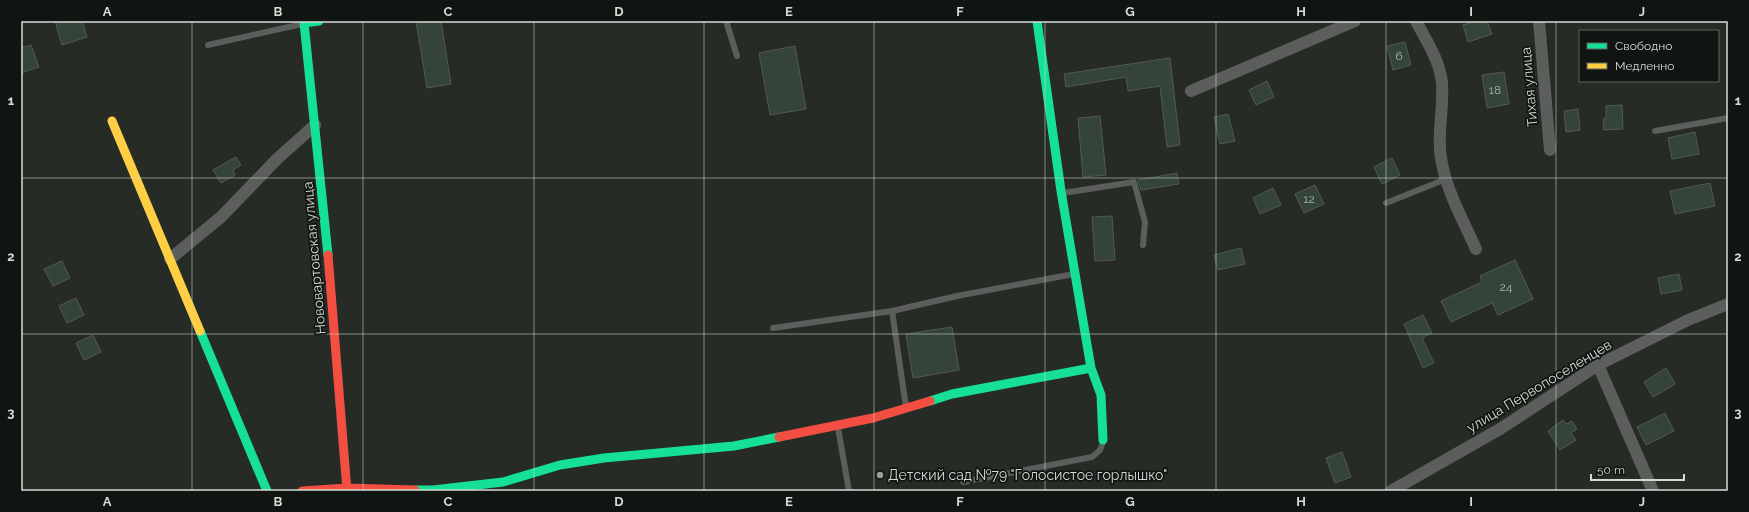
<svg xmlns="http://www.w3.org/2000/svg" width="1749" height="512" font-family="Raleway,sans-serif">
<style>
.building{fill:#354438;stroke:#535854}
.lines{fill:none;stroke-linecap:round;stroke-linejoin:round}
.lane{stroke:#5c5e5c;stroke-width:6}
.street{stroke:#5c5e5c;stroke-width:12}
.fast{stroke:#16e098;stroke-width:9}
.slow{stroke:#ffcf43;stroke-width:9}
.jam{stroke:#f24e42;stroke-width:9}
.grid{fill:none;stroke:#d5dcd6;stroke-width:1;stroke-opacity:0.55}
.poi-dot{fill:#989e98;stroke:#101511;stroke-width:1.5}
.labels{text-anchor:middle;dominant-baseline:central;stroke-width:3.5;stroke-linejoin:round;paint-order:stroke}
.number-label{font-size:12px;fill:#adb6ae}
.street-label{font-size:14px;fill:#d5dcd6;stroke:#101511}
.poi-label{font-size:14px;fill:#d5dcd6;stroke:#101511;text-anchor:start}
.neatline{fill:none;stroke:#d5dcd6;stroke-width:1.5}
.grid-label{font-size:13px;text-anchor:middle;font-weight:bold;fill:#d5dcd6}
</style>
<rect width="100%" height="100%" fill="#262b26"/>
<path class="building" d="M55,21H82L87,37L62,45Z
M416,21H441L451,84L427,88Z
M1477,21H1487L1492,34L1468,42L1463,25Z
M1405,42L1411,65L1393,70L1387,46Z
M31,45L39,67L21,73V48Z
M795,46L806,109L770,115L759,53Z
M1170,58L1180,145L1167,147L1160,86L1128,91L1126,77L1066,87L1064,74Z
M1504,72L1509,104L1487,108L1482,75Z
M1267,81L1274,97L1256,105L1249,90Z
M1622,105L1623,129L1604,130L1603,119L1606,118V106Z
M1578,109L1580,130L1566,132L1564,111Z
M1228,114L1235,141L1220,144L1214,117Z
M1100,116L1106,175L1083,177L1078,118Z
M1695,132L1699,154L1672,159L1668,138Z
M236,157L241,165L233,170L235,175L221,183L213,170Z
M1392,158L1400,175L1382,184L1374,167Z
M1177,173L1179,184L1141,190L1138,180Z
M1710,183L1715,206L1675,214L1670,191Z
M1315,185L1324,204L1304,213L1295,194Z
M1273,188L1281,205L1260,214L1253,198Z
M1112,216L1115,260L1095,261L1092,217Z
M1241,248L1245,264L1218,270L1214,255Z
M1515,260L1533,299L1498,315L1492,303L1451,322L1441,301L1482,282L1480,276Z
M62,261L70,278L53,286L44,269Z
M1679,274L1682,290L1661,294L1658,278Z
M76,298L84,315L67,323L59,306Z
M1423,315L1432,333L1422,338L1434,363L1423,368L1404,324Z
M952,327L959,370L913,378L906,334Z
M93,335L101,352L84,360L76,343Z
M1666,368L1675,384L1653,397L1644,382Z
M1665,413L1674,431L1646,445L1637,427Z
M1563,420L1566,424L1572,421L1577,429L1571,433L1576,440L1560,450L1548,431Z
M1342,452L1351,477L1335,483L1326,458Z"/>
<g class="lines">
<path class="lane" d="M726,21L737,56
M208,45L302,24
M1655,131L1728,118
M1063,193L1134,182L1145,222L1143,245
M1386,203L1446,179
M892,311L906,407
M773,328L892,311L957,296L1074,274
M838,428L849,491
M963,482L1092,457L1100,450L1103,442"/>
<path class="street" d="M1416,21C1426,40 1440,61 1442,83C1444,110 1436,137 1442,164C1448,194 1464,222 1476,249
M1539,21L1550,150
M1191,91L1355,21
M170,259L221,217L277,159L315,125
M1598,365L1653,491
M1391,491L1500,429L1598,365L1688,320L1728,304"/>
<path class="fast" d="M319,21L304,23L328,255
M1037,21L1061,191L1091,368L1101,395L1103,440
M200,331L267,491
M930,401L952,394L1091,368
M415,490H433L503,482L560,465L604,458L734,446L779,437"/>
<path class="slow" d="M112,121L200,331"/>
<path class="jam" d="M328,255L347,491
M779,437L873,418L930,401
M302,491L347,488L415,490"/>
</g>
<path class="grid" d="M192,21V491M363,21V491M534,21V491M704,21V491M874,21V491M1045,21V491M1216,21V491M1386,21V491M1556,21V491M21,178H1728M21,334H1728"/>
<circle class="poi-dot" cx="880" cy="475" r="4"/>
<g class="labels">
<g class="number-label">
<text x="1399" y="56">6</text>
<text x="1495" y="90">18</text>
<text x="1309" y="199">12</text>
<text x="1506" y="287">24</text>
</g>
<g class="street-label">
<text transform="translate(1529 87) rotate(-95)">Тихая улица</text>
<text transform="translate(314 258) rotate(-95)">Нововартовская улица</text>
<text transform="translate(1539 386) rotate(-31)">улица Первопоселенцев</text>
</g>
<g class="poi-label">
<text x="888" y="475">Детский сад №79 "Голосистое горлышко"</text>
</g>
</g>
<rect width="1749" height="512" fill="none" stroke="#101511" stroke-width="44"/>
<rect x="1579" y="30" width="140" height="52" fill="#101511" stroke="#5f6560"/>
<rect x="1587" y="43" width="20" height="6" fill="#16e098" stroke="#5f6560"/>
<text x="1615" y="50" font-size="12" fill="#d5dcd6">Свободно</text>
<rect x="1587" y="63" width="20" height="6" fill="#ffcf43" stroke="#5f6560"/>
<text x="1615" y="70" font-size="12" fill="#d5dcd6">Медленно</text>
<path d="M1591 474v6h93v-6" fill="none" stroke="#d5dcd6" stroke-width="2"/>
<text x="1597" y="474" font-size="12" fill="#d5dcd6" stroke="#101511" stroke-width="3" paint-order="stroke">50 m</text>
<rect x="22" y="22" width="1705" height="468" class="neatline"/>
<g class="grid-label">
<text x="107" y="16">A</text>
<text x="278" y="16">B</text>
<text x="448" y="16">C</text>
<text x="619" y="16">D</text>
<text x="789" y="16">E</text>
<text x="960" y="16">F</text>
<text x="1130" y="16">G</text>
<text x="1301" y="16">H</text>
<text x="1471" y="16">I</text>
<text x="1642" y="16">J</text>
<text x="11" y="105">1</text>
<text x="1738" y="105">1</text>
<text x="11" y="261">2</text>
<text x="1738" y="261">2</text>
<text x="11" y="417">3</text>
<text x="1738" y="417">3</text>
<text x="107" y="506">A</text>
<text x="278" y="506">B</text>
<text x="448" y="506">C</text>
<text x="619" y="506">D</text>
<text x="789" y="506">E</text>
<text x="960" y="506">F</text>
<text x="1130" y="506">G</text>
<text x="1301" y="506">H</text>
<text x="1471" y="506">I</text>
<text x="1642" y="506">J</text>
</g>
</svg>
